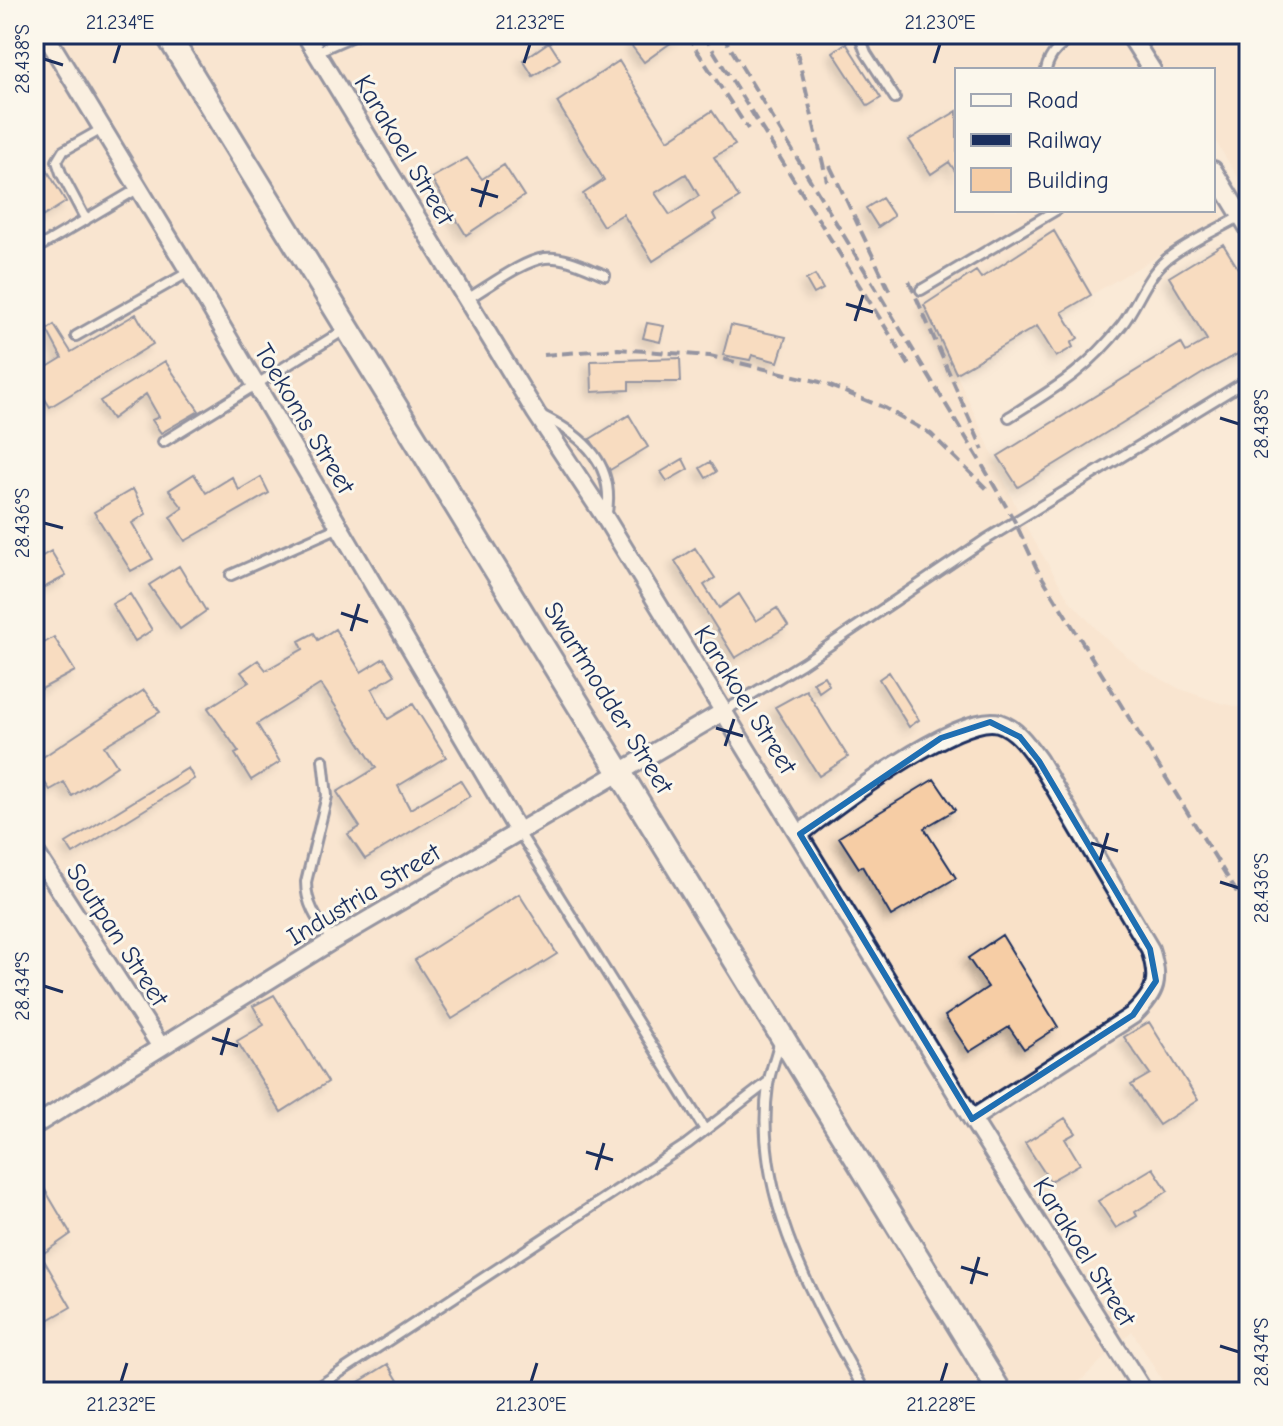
<svg xmlns="http://www.w3.org/2000/svg" width="1283" height="1426" font-family="'Comic Neue',sans-serif">
<style>
.built{fill:#f9e1c8}
.building{fill:#f6cda5;stroke:#1b2f5e;stroke-width:2;fill-rule:evenodd;filter:url(#shadow)}
.lines{fill:none;stroke-linecap:round;stroke-linejoin:round}
.service-casing{stroke:#1b2f5e;stroke-width:14}
.minor-casing{stroke:#1b2f5e;stroke-width:22}
.secondary-casing{stroke:#1b2f5e;stroke-width:28}
.service{stroke:#fbf7ec;stroke-width:8}
.minor{stroke:#fbf7ec;stroke-width:16}
.secondary{stroke:#fbf7ec;stroke-width:22}
.rail{stroke:#1b2f5e;stroke-width:4;stroke-dasharray:12 6;stroke-linecap:butt}
.marked{fill:none;stroke:#1f6fb2;stroke-width:6;stroke-linejoin:round}
.ticks{fill:none;stroke:#1b2f5e;stroke-width:3}
.labels{text-anchor:middle;dominant-baseline:central;stroke-width:6;stroke-linejoin:round;paint-order:stroke}
.street-label{font-size:26px;fill:#1b2f5e;stroke:#fbf7ec}
.neatline{fill:none;stroke:#1b2f5e;stroke-width:3}
.ticks-label{font-size:20px;text-anchor:middle;fill:#1b2f5e}
</style>
<defs>
<filter id="shadow"><feDropShadow dx="-5.5" dy="5.5" stdDeviation="4" flood-color="#0004"/></filter>
</defs>
<rect width="100%" height="100%" fill="#faead7"/>
<filter id="ink" filterUnits="userSpaceOnUse"><feTurbulence type="fractalNoise" baseFrequency=".0125" numOctaves="2"/><feDisplacementMap in="SourceGraphic" scale="16" xChannelSelector="R" yChannelSelector="G"/><feConvolveMatrix kernelMatrix="1 2 1 2 8 2 1 2 1" color-interpolation-filters="sRGB"/></filter>
<g filter="url(#ink)">
<path class="built" d="M34,34H1249V195L1213,137V70H957V210H1213V201L1224,218L956,373L1022,520L1069,600L1106,639L1141,668L1180,689L1220,703L1249,709V1392H1169L1132,1331L1069,1392H34Z"/>
<path class="building" d="M633,34H683L644,62L631,45L638,40Z
M549,42L560,59L533,76L523,60Z
M846,43L881,98L868,106L833,52Z
M619,61L668,140L712,111L735,145L714,157L739,198L713,214L716,220L653,261L623,214L603,226L583,194L604,180L557,102ZM686,174L699,196L670,215L655,193Z
M957,111V174L949,162L931,174L909,140Z
M34,148L66,202L34,222Z
M467,158L482,179L504,165L524,196L466,235L431,178Z
M882,198L894,216L878,227L866,208Z
M1054,231L1091,295L1062,312L1078,338L1071,343L1073,347L1056,357L1037,326L956,373L924,305L976,271L981,278Z
M1223,244L1249,286V348L1208,370L1018,487L998,456L1181,343L1186,352L1207,340L1169,277Z
M815,275L823,289L814,294L806,280Z
M136,314L153,344L50,407L34,382V375L62,358L47,330L54,325L71,352Z
M647,323L664,326L660,342L643,338Z
M731,325L786,337L778,362L752,355L750,360L723,355Z
M680,358L681,382H629V390L592,392L591,361Z
M165,361L199,411L161,433L152,420L159,417L146,394L112,419L100,401Z
M629,415L648,447L610,470L590,439Z
M683,459L688,469L667,481L661,472Z
M710,462L716,472L706,478L700,468Z
M194,474L206,493L232,477L239,490L261,477L269,493L185,541L170,517L183,508L169,490Z
M133,489L146,514L132,523L153,559L131,571L94,512Z
M695,548L715,578L704,585L719,608L739,594L756,621L777,608L788,626L735,658L675,561Z
M51,551L66,576L34,593V561Z
M179,566L206,611L180,629L149,585Z
M130,594L152,630L135,641L112,604Z
M335,629L361,672L384,658L395,675L372,689L388,719L413,704L446,757L398,786L410,809L460,780L470,796L365,859L348,834L360,827L337,792L376,768L321,684L257,724L280,762L251,780L235,754L239,752L208,708L249,682L241,672L258,660L266,670L303,649L299,641L314,633L318,640Z
M54,637L75,671L34,693V649Z
M889,672L919,720L909,727L879,679Z
M824,676L829,685L819,692L813,682Z
M144,690L160,712L104,746L117,766L72,796L64,782L50,790L34,767V763Z
M806,690L848,757L819,776L775,707Z
M188,768L194,779L73,854L66,843Z
M934,779L955,810L924,828L956,878L891,916L862,866L859,868L839,837Z
M519,894L557,954L452,1019L415,960Z
M1002,935L1058,1027L1024,1049L1009,1027L969,1052L945,1016L988,987L968,958Z
M274,995L328,1082L281,1112L237,1041L264,1025L253,1006Z
M1149,1022L1198,1100L1159,1125L1131,1085L1150,1074L1124,1037Z
M1065,1118L1076,1133L1065,1139L1080,1164L1050,1181L1025,1143Z
M1153,1168L1168,1191L1135,1212L1137,1216L1116,1228L1098,1201Z
M34,1171L71,1234L41,1255L71,1307L34,1328Z
M388,1364L405,1392H358L354,1385Z"/>
<g class="lines">
<defs>
<path id="service" d="M859,34L866,53L895,98
M316,52L357,34
M1046,70C1050,51 1063,44 1078,34
M86,220L61,173L57,161L63,151L102,129
M34,250L139,188
M921,290L1056,210
M467,299C488,287 522,261 545,258C566,256 587,268 605,275
M76,336L189,272
M541,415C584,436 617,465 606,518
M1009,417C1057,387 1087,370 1122,325C1138,304 1146,276 1167,259C1188,242 1217,230 1241,216
M163,442L346,329
M231,575L339,527
M723,712L803,663L985,540L1249,379
M323,760L327,796L306,882C306,906 319,922 332,941
M519,832L705,1130
M779,1043C776,1057 770,1071 768,1085C752,1196 814,1299 865,1392
M310,1392L687,1144L768,1082"/>
<path id="minor" d="M45,34L189,271L518,831
M305,34L536,413L606,519L972,1119L1144,1392
M1129,34L1152,70
M1213,170L1249,229
M800,834C831,808 961,711 999,723C1017,729 1028,746 1039,761L1150,949C1160,980 1157,992 1133,1015L972,1119
M34,850L161,1047
M34,1126L332,941L723,712"/>
<path id="secondary" d="M167,34L1000,1392"/>
</defs>
<use href="#service" class="service-casing"/>
<use href="#minor" class="minor-casing"/>
<use href="#secondary" class="secondary-casing"/>
<use href="#service" class="service"/>
<use href="#minor" class="minor"/>
<use href="#secondary" class="secondary"/>
<path class="rail" d="M686,34L748,129
M703,34L912,370
M722,34L980,461L1015,522L1037,569L1249,912
M797,52L827,181
M830,166L890,292
M909,281L983,450
M544,355L618,349L710,356L820,382L885,408L931,434L989,491"/>
</g>
</g>
<path d="M0 0H1283V1426H0ZM990,722L1020,737L1039,761L1150,949L1156,981L1133,1015L972,1119L800,834L941,738Z" fill="#faead7" fill-opacity=".55" fill-rule="evenodd"/>
<path class="marked" d="M990,722L1020,737L1039,761L1150,949L1156,981L1133,1015L972,1119L800,834L941,738Z"/>
<path class="ticks" d="M44,59L63,65M114,63L120,44M524,63L530,44M934,63L940,44M471,189L498,197M480,207L488,180M846,304L873,312M855,321L863,295M1220,418L1239,424M44,523L63,528M341,613L368,622M351,631L359,604M716,728L743,736M725,746L734,719M1091,843L1118,851M1100,860L1108,833M1220,882L1239,888M44,986L63,992M212,1038L238,1046M221,1055L229,1028M586,1152L613,1160M596,1170L604,1143M961,1267L988,1275M971,1284L979,1257M1220,1346L1239,1352M121,1382L127,1363M531,1382L537,1363M941,1382L947,1363"/>
<g class="labels">
<g class="street-label">
<text transform="translate(404 150) rotate(59)">Karakoel Street</text>
<text transform="translate(304 419) rotate(59)">Toekoms Street</text>
<text transform="translate(608 698) rotate(58)">Swartmodder Street</text>
<text transform="translate(745 700) rotate(58)">Karakoel Street</text>
<text transform="translate(364 895) rotate(-31)">Industria Street</text>
<text transform="translate(117 935) rotate(57)">Soutpan Street</text>
<text transform="translate(1084 1252) rotate(58)">Karakoel Street</text>
</g>
</g>
<rect width="1283" height="1426" fill="none" stroke="#fbf7ec" stroke-width="88"/>
<rect x="955" y="68" width="260" height="144" fill="#fbf7ec" stroke="#a1a7b3" stroke-width="2"/>
<rect x="971" y="94" width="40" height="12" fill="#fbf7ec" stroke="#a1a7b3" stroke-width="2"/>
<text x="1027" y="108" font-size="24" fill="#1b2f5e">Road</text>
<rect x="971" y="134" width="40" height="12" fill="#1b2f5e" stroke="#a1a7b3" stroke-width="2"/>
<text x="1027" y="148" font-size="24" fill="#1b2f5e">Railway</text>
<rect x="971" y="168" width="40" height="24" fill="#f6cda5" stroke="#a1a7b3" stroke-width="2"/>
<text x="1027" y="188" font-size="24" fill="#1b2f5e">Building</text>
<rect x="44" y="44" width="1195" height="1338" class="neatline"/>
<g class="ticks-label">
<text x="120" y="29">21.234°E</text>
<text x="530" y="29">21.232°E</text>
<text x="940" y="29">21.230°E</text>
<text transform="translate(22 59) rotate(-90)" y="7">28.438°S</text>
<text transform="translate(1261 424) rotate(-90)" y="7">28.438°S</text>
<text transform="translate(22 523) rotate(-90)" y="7">28.436°S</text>
<text transform="translate(1261 888) rotate(-90)" y="7">28.436°S</text>
<text transform="translate(22 986) rotate(-90)" y="7">28.434°S</text>
<text transform="translate(1261 1352) rotate(-90)" y="7">28.434°S</text>
<text x="121" y="1411">21.232°E</text>
<text x="531" y="1411">21.230°E</text>
<text x="941" y="1411">21.228°E</text>
</g>
</svg>
